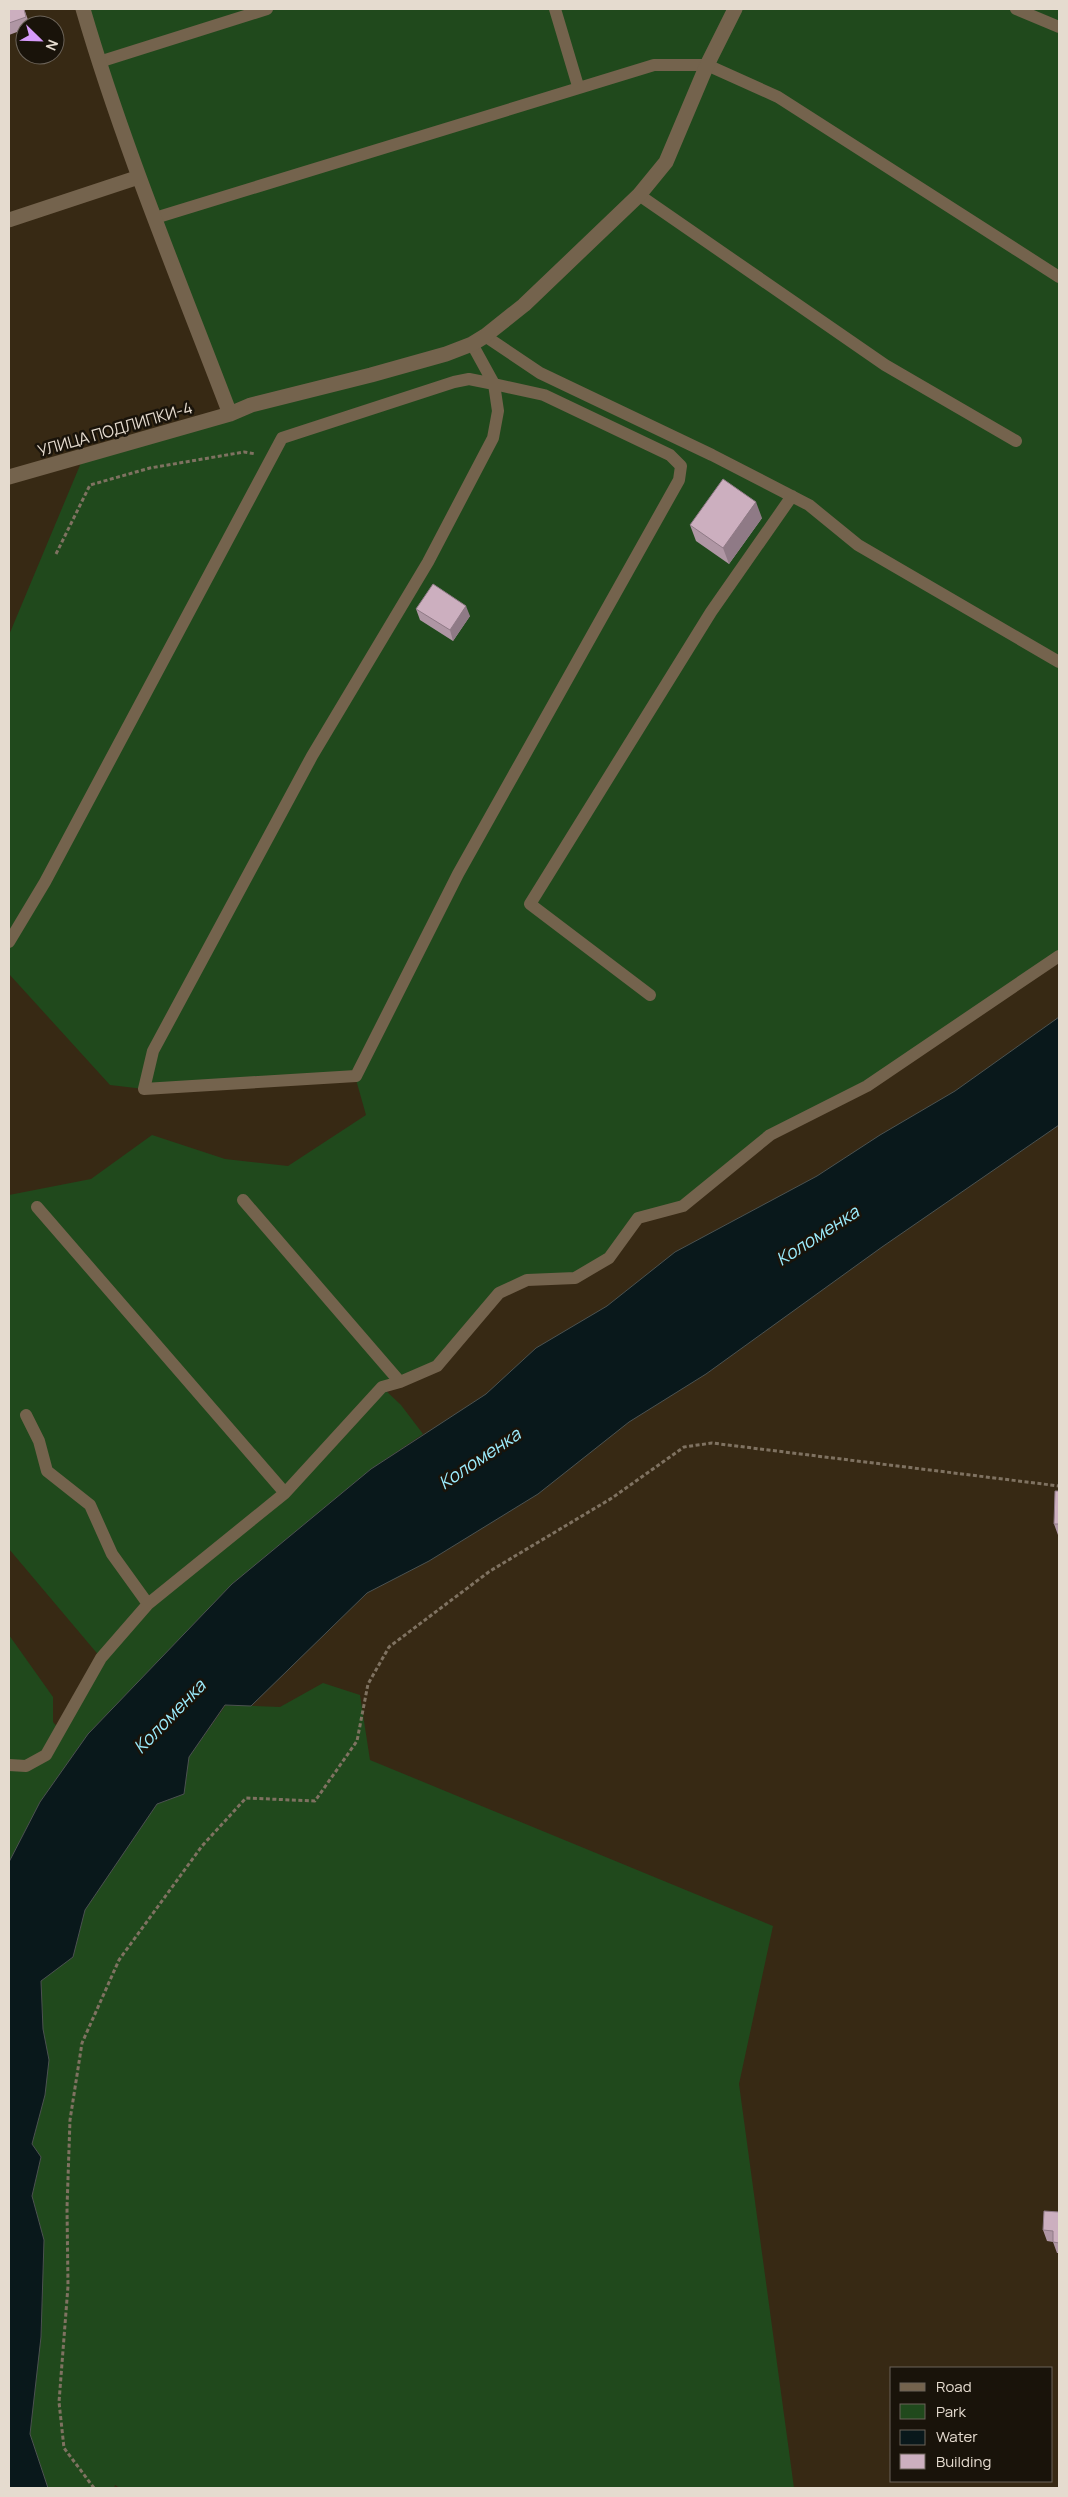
<svg xmlns="http://www.w3.org/2000/svg" width="1068" height="2497" font-family="Manrope,sans-serif">
<style>
.green{fill:#20491c}
.water{fill:#09181b;stroke:#4b5251}
.lines{fill:none;stroke-linecap:round;stroke-linejoin:round}
.path{stroke:#7f7261;stroke-width:3;stroke-dasharray:4 2.5;stroke-linecap:butt}
.lane{stroke:#74634d;stroke-width:12}
.street{stroke:#74634d;stroke-width:15}
.wall{fill:#af96a4}
.shaded-wall{fill:#8f7a86}
.building{fill:#ccafbf;stroke:#8f7a86}
.labels{text-anchor:middle;dominant-baseline:central;stroke-width:5;stroke-linejoin:round;paint-order:stroke}
.street-label{font-size:16px;fill:#e5dbcf;stroke:#19130a}
.water-label{font-size:18px;font-style:italic;fill:#9cecfd;stroke:#19130a}
</style>
<rect width="100%" height="100%" fill="#372914"/>
<path class="green" d="M83,9H1059V956L867,1086L770,1135L683,1206L638,1218L609,1258L575,1278L527,1280L500,1293L437,1366L383,1388L401,1405L423,1434L371,1469L232,1584L88,1734L40,1802L9,1862V1635L53,1697V1722L60,1730L101,1658L9,1549V1195L91,1179L152,1135L225,1159L288,1166L366,1115L355,1076L144,1089L110,1085L9,974V635L83,458L230,413Z
M323,1683L360,1695L370,1760L773,1926L739,2084L794,2488H120L115,2485L114,2488H48L30,2434L41,2337L44,2240L32,2196L41,2157L32,2144L45,2095L48,2060L43,2029L41,1980L73,1957L85,1910L157,1804L184,1794L189,1757L226,1705L280,1707Z"/>
<path class="water" d="M1059,1017V1125L882,1247L706,1374L629,1422L538,1494L429,1561L367,1593L251,1706L225,1705L189,1757L184,1794L157,1804L85,1910L73,1957L41,1981L43,2029L49,2060L45,2095L32,2144L41,2157L32,2196L44,2240L41,2337L30,2434L48,2488H9V1862L40,1802L88,1734L232,1584L371,1469L486,1394L536,1348L607,1306L675,1252L817,1176L880,1135L955,1091Z"/>
<g class="lines">
<path class="path" d="M56,554L90,485L150,468L244,452L256,454
M94,2488L64,2448L59,2402L68,2286L67,2208L70,2120L82,2043L119,1960L202,1846L246,1798L315,1801L357,1741L368,1684L389,1647L490,1571L612,1498L684,1447L712,1443L1059,1486"/>
<path class="lane" d="M555,9L578,86
M1016,9L1059,27
M99,62L267,9
M639,195L885,365L1016,441
M155,218L654,65H707L778,97L1059,277
M485,336L540,373L712,455L809,505L858,545L1059,662
M9,942L45,882L282,438L454,382L469,379L494,384L498,411L493,438L428,562L312,756L153,1051L144,1089L356,1076L458,874L679,480L681,466L670,455L544,395L494,384L472,344
M650,995L530,904L711,612L792,496
M243,1200L400,1382
M37,1207L285,1493
M26,1415L39,1441L47,1471L90,1505L112,1554L148,1604
M9,1765L26,1766L46,1755L101,1658L148,1604L285,1493L382,1387L400,1382L437,1366L499,1293L527,1280L575,1278L609,1258L638,1218L683,1206L770,1135L867,1086L1059,956"/>
<path class="street" d="M83,9C123,146 179,280 230,414
M9,220L139,177
M9,477L230,414L251,405L371,375L446,354L472,344L485,336L524,305L639,195L666,162L707,65L735,9"/>
</g>
<path class="wall" d="M9,9H24L30,25H25V29L9,35Z
M762,518L729,564L696,541L690,525Z
M416,609L470,616L453,641L420,620Z
M1059,1491V1535H1058L1054,1524Z
M1059,2212V2253H1057L1053,2242L1047,2241L1043,2230Z"/>
<path class="shaded-wall" d="M756,502L762,518L729,564L723,548Z
M466,606L470,616L453,641L450,630Z"/>
<path class="building" d="M9,9H24L26,17L9,23Z
M723,479L756,502L723,548L690,525Z
M433,584L466,606L450,630L416,609Z
M1055,1491H1059V1524H1054Z
M1044,2211L1059,2212V2243L1053,2242V2231L1043,2230Z"/>
<g class="labels">
<g class="street-label">
<text transform="translate(115 429) rotate(-16)">УЛИЦА ПОДЛИПКИ-4</text>
</g>
<g class="water-label">
<text transform="translate(817 1235) rotate(-33)">Коломенка</text>
<text transform="translate(479 1458) rotate(-34)">Коломенка</text>
<text transform="translate(169 1716) rotate(-46)">Коломенка</text>
</g>
</g>
<rect width="1068" height="2497" fill="none" stroke="#e5dbcf" stroke-width="20"/>
<rect x="890" y="2367" width="162" height="115" fill="#19130a" stroke="#6b6359"/>
<rect x="900" y="2383" width="25" height="8" fill="#74634d" stroke="#6b6359"/>
<text x="936" y="2392" font-size="15" fill="#e5dbcf">Road</text>
<rect x="900" y="2404" width="25" height="15" fill="#20491c" stroke="#6b6359"/>
<text x="936" y="2417" font-size="15" fill="#e5dbcf">Park</text>
<rect x="900" y="2430" width="25" height="15" fill="#09181b" stroke="#6b6359"/>
<text x="936" y="2442" font-size="15" fill="#e5dbcf">Water</text>
<rect x="900" y="2454" width="25" height="15" fill="#ccafbf" stroke="#6b6359"/>
<text x="936" y="2467" font-size="15" fill="#e5dbcf">Building</text>
<g transform="translate(40 40) rotate(113)"><circle r="24" fill="#19130a" stroke="#6b6359"/>
<path d="M0-4L9 19L0 12L-9 19Z" fill="#d69bfa"/>
<text y="-8" font-size="14" font-weight="bold" text-anchor="middle" fill="#e5dbcf">N</text>
</g>
</svg>
